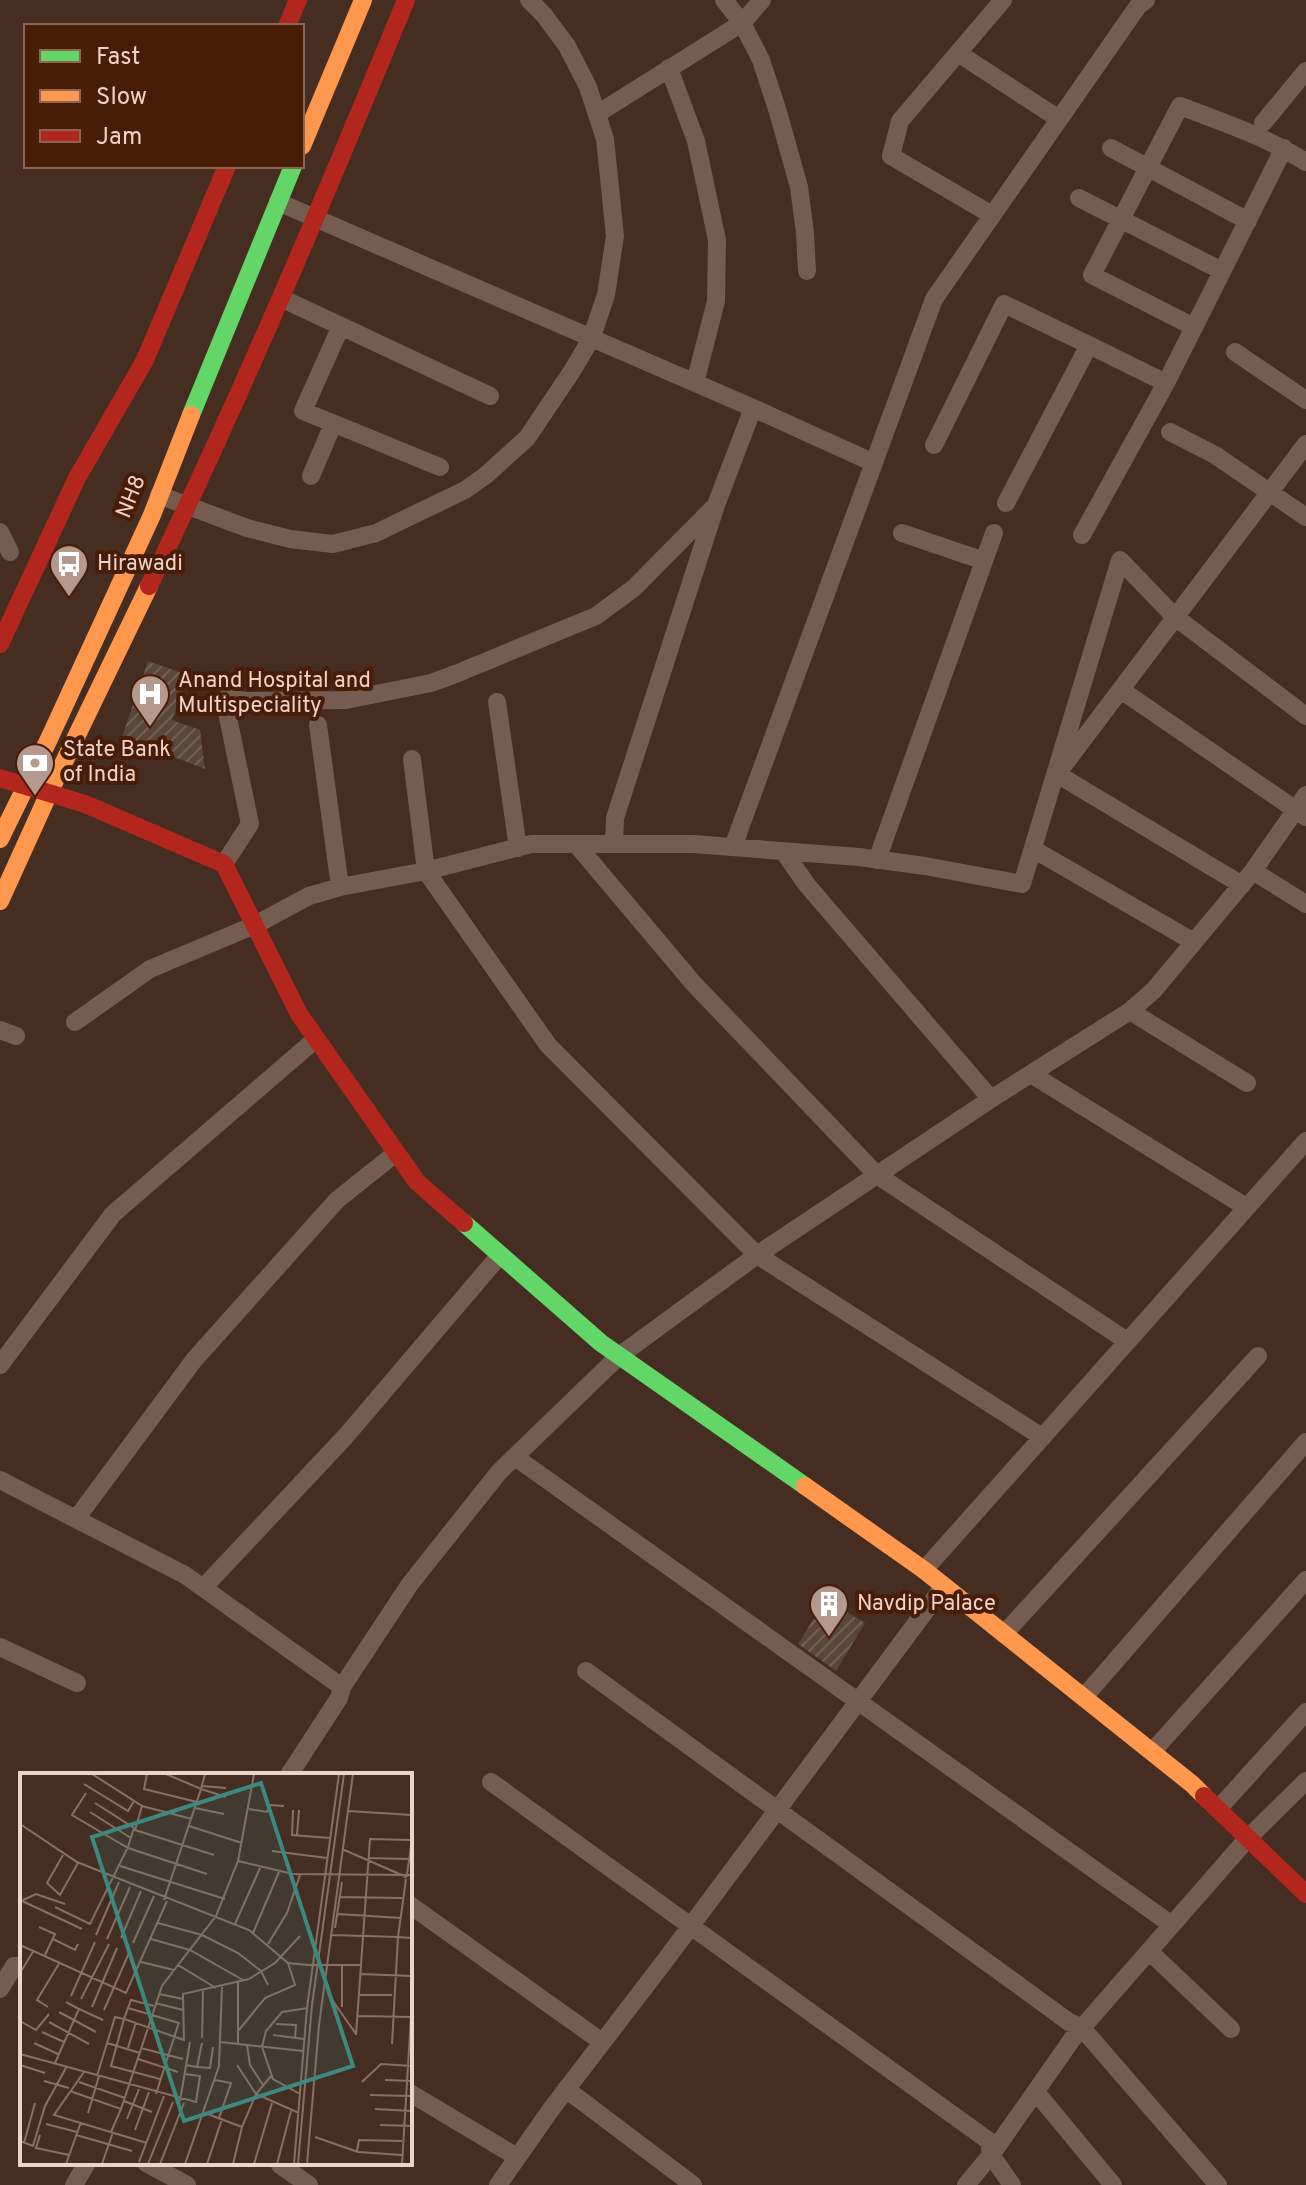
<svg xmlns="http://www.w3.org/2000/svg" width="1306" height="2185" font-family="Overpass,sans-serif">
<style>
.building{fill:url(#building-hatch)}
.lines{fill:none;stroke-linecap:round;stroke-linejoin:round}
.street{stroke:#745c51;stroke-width:18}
.fast{stroke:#63d668;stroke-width:18}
.slow{stroke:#ff974d;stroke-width:18}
.jam{stroke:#b3261e;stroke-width:18}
.labels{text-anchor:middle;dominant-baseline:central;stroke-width:8;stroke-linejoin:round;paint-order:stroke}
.street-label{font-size:22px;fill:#f0d3c7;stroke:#481d08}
.poi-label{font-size:22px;fill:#f0d3c7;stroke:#481d08;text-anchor:start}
.inset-road{fill:none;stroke:#896f64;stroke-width:2}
.view{fill:#3c8980;fill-opacity:0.15;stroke:#3c8980;stroke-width:4}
.inset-edge{fill:none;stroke:#f0d3c7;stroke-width:4}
</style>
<defs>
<pattern id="building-hatch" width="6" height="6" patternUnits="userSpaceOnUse" patternTransform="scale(2)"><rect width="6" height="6" fill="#594639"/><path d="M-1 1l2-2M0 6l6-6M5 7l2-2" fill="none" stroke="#716054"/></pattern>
</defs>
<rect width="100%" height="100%" fill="#452d22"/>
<path class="building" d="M148,661L188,675L172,720L200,730L205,769L122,737Z
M826,1599L865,1623L836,1671L798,1644Z"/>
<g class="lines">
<path class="street" d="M724,0L742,23L761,60L778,112L799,187L805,233L807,271
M958,53L1059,119
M669,68L696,141L717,240L716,301L695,383
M597,114L742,23L762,0
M1263,123L1306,71
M1111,148L1248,221
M1079,198L1222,271
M278,202L753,408L874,463
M992,215L891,156L900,121L1003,0
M281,298L490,396
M341,326L303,411L440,467
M1194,327L1092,275L1180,106C1223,122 1266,137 1306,162
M1235,352L1306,400
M1170,432L1215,455L1306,517
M934,445L1004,304L1089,345
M311,476L333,424
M159,495L247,528L290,539L333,544L376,533L465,490L485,476L527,438L572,371L591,339L606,295L615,236L605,139L588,87L567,46L544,15L529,0
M1006,503L1089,345L1166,383
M0,532L10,552
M902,533L984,561
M1082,535L1166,383L1284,148
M1121,690L1306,817
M497,702L518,848
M318,725L340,887
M412,759L426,871L548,1045L757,1255L1042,1437
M576,844L694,984L877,1175L1127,1341
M614,844L615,818L716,505L753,408
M733,847L934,299L1138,6L1146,0
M1033,849L1194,942
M877,860L994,533
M224,864L250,824L224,698L246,701L346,700L431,683L458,673L596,616L634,588L716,505
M1253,871L1306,904
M1242,885L1057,774L1306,444
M1130,1011L1247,1083
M75,1022L150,969L255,925L309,896L340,887L426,871L531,844H693L859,857L925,866L1022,884L1120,560L1175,617L1306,716
M0,1030L16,1036
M1031,1074L1246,1207
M991,1099L1130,1011L1154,990L1253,871L1306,795
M0,1365L113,1214L316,1039
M515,1457L1172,1925
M0,1480L185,1575L342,1687L410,1584L499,1472L619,1356L757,1255L991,1099L807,885L784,852
M76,1519L194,1360L337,1200L396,1153
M924,1570L1306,1141
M203,1588L345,1437L500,1255
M1004,1634L1258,1356
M0,1647L77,1683
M586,1671L1069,2022L1082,2028L1218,2185
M1084,1697L1306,1442
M1152,1752L1306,1580
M289,1775L339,1698L342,1687
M491,1782L989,2141L991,2155L966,2185
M1218,1809L1306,1712
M410,1905L602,2042
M1149,1951L1231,2029
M0,1989L14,1966H22
M566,2089L693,2185
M1036,2092L1113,2185
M410,2093L517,2157
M146,2163L187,2185
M280,2165L309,2185
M74,2185L87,2163
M498,2185L552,2108L664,1962L944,1586
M1012,2185L991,2155L1073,2038L1248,1838L1306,1781"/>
<path class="fast" d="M191,415L293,166
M464,1223L601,1343L805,1486"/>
<path class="slow" d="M302,146L363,0
M0,839L49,739L152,515L191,415
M0,901L49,793L149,586
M805,1486L924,1570L1192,1784L1204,1796"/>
<path class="jam" d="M287,26L298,0
M149,586C242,394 325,197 406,0
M0,644L77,478L145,360L227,166
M0,778L85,804L224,864L299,1014L417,1182L464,1223
M1204,1796L1306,1894"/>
</g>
<defs>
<symbol id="bus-pin" viewBox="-11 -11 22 30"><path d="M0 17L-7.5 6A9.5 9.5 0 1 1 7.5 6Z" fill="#b4998d" stroke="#481d08"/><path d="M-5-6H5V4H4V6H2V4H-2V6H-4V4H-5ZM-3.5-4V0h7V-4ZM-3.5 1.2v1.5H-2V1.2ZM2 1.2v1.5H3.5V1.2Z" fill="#fff"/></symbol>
<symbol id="hospital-pin" viewBox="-11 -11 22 30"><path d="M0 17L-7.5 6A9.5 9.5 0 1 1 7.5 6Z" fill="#b4998d" stroke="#481d08"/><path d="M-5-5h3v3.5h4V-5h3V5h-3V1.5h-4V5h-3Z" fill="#fff"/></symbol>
<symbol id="bank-pin" viewBox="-11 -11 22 30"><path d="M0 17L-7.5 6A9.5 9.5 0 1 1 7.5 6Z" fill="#b4998d" stroke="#481d08"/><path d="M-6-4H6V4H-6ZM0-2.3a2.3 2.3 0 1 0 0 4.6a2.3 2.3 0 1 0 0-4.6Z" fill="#fff"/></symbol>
<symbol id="building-pin" viewBox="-11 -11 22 30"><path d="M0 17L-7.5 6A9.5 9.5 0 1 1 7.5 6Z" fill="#b4998d" stroke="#481d08"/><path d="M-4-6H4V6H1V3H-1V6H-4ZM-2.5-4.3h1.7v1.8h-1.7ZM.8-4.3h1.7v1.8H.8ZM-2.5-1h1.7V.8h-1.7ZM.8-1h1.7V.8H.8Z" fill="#fff"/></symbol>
</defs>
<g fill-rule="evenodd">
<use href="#bus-pin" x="47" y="542" width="44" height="60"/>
<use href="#hospital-pin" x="128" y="672" width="44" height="60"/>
<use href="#bank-pin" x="13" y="741" width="44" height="60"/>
<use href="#building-pin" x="807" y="1582" width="44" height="60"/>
</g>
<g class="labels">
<g class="street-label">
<text transform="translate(132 497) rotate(-68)">NH8</text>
</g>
<g class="poi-label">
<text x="97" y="564">Hirawadi</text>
<text x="178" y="681">Anand Hospital and<tspan x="178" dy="25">Multispeciality</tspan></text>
<text x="63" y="750">State Bank<tspan x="63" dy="25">of India</tspan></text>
<text x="857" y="1604">Navdip Palace</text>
</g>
</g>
<g transform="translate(20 1773)">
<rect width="392" height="392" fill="#452d22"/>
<path class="inset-road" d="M72,1L122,33L115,57L194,82M127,1L124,16L177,29M146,1L181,16L185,1M391,1L392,31M64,11L108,38L114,28M182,13L206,15M66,20L52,42L108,75L187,101M122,33L172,46M175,35L204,41M229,36L247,39L250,32L264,33M273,37L272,62L310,65M328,38L392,42M70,39L111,65M0,51L57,89L229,157L268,190L288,192H341L350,66L392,67M169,53L222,70M277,62L279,37M322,76L384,103M252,78L307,85M43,82L27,110L40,122L58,90M348,85L389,86M218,88L234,1M100,93L205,126M387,101L392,67M320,124L382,125M0,127L62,156M3,127L16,121L45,131M144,127L181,16L206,24M35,134L70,151L108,74L114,55L75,30M318,141L381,145M138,150L182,162L218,180L241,198L248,212M215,151L240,95M19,154L35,161L25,182M315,155L322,109M233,160L259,99M76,162L99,109M311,162L378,164L386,106M101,165L121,118M33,166L55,177L58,171M87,166L110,114M131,166L170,177L223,207M113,170L134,123M248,171L267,140L280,102M0,172L106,220L147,128M121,189L154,197M322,192V234M0,200L14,177M340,201L392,203M218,209V272M196,215L158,192L196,143L218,88L273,101L389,102L384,105M139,221L163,226M308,221L336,261M339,222H372M51,223L75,169M61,226L89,171M135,230L163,237M28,234L17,227L40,189M72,234L97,175M108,235L111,227L134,233M59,236L83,247M84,237L109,180M39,239L76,259M338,243L392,244M0,248L16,257L29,241M29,249L69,271M159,250L108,235L104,246L164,267L163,221L229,206L255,190L280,163M256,251L276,252L275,265M219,257L245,225L275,212L268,190M22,259L44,269M253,262L284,266M336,262L341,192M182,265L183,218M200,269L283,278M14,270L38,281M87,270L120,280M372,271L378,164L392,165M227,272L230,292L243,312M108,275L116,249M121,275L163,286M0,281L176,329L180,303L165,301M118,286L158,299M35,290L59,236L46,229M0,292L25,300M166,292L177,294L182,270M217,292L236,321L279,340M177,294L190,295L193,274M64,299L34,342L127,370M77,303L95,244L104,246L91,293L140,306M195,307L211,310L199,345M365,307L392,308M24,308L49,315M59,309L105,325M342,309L361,291L392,293M50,318L101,336L91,359M136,321L159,249M280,321L253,306L242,274L246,258L262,239L288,235M350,322L392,323M104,328L132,339M160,328L170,269M101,336L142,213L158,192M355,336L392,338M68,340L79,303M185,340L222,354M107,346L119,316M26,351L57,359M360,352L392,353M115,357L129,319M20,362L16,375L49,382M56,362L112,378M295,364L338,379L382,382M0,368L13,373L25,333L47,293M4,370L15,330M337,378L339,367L382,368M119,389L144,323M46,391L61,349M82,391L93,359M128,391L153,329M140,391L164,330M165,391L199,293L202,214M187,391L202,346M213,391L222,354L236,321L251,303M234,391L252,330M257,391L271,338M274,391L287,235L319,1M278,391L292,232L324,1M287,391L299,252L333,1M382,391L391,244"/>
<path class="view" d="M241,10L333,293L164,348L72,64Z"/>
<rect width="392" height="392" class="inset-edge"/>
</g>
<rect x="24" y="24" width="280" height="144" fill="#481d08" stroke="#8b6654" stroke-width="2"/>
<rect x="40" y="50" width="40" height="12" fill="#63d668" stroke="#8b6654" stroke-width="2"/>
<text x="96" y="64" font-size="24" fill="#f0d3c7">Fast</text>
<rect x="40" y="90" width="40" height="12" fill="#ff974d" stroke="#8b6654" stroke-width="2"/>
<text x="96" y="104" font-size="24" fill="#f0d3c7">Slow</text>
<rect x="40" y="130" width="40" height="12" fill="#b3261e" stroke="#8b6654" stroke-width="2"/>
<text x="96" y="144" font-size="24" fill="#f0d3c7">Jam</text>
</svg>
